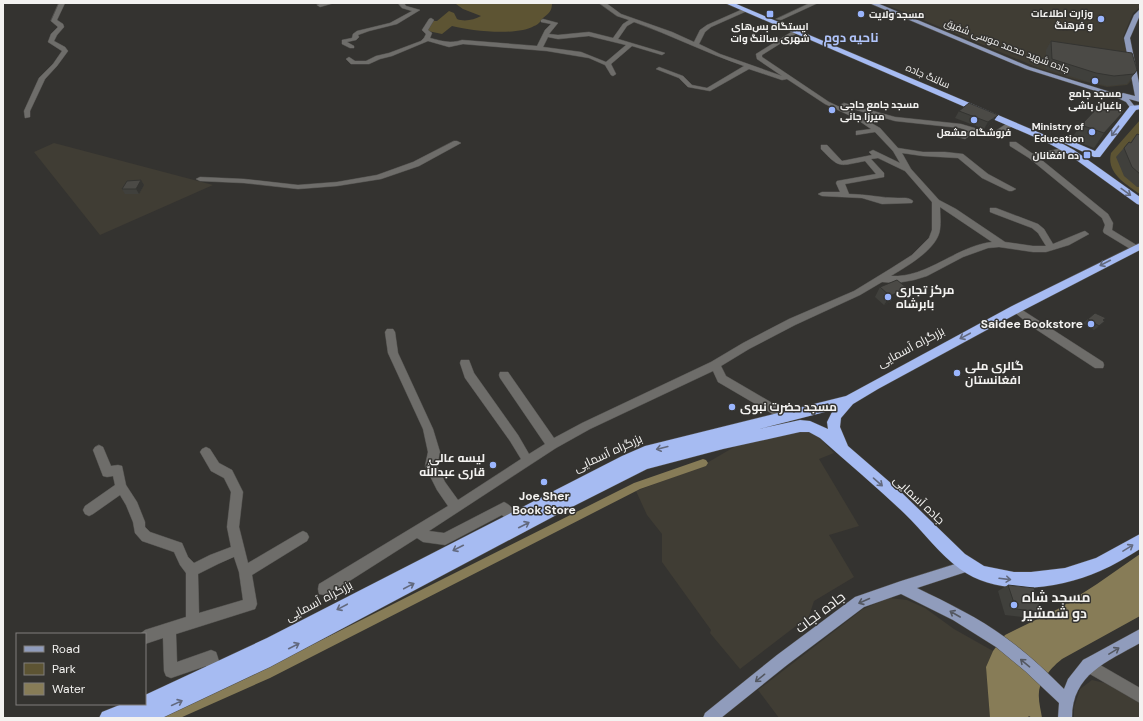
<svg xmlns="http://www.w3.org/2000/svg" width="1143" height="721" font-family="'DM Sans',Cairo,sans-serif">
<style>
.built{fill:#403d34}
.green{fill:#5d5433}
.water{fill:#877c57}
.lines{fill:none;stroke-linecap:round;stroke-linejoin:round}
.canal{fill:#877c57;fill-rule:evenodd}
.minor-casing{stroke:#504f4c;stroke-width:1}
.major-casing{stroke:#504f4c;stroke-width:1}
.highway-casing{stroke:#504f4c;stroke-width:1}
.minor{fill:#6e6d6a;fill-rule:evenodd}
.major{fill:#909cbc;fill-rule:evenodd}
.highway{fill:#a6bbf2;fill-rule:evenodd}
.wall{fill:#40403c}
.shaded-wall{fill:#343431}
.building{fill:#4b4a46;stroke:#343431}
.oneway{stroke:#62697e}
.oneway2{stroke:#545861}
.poi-dot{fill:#9ab5fd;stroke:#343330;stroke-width:1.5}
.labels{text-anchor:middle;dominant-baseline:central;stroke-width:3;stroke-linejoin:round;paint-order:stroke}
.far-poi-label{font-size:10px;font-weight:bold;fill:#f3f2f0;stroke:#343330;text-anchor:end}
.far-street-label{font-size:10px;fill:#f3f2f0;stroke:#343330}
.poi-label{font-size:12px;font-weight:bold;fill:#f3f2f0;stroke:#343330;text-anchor:start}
.street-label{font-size:12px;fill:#f3f2f0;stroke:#343330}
.far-district-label{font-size:13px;font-weight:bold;fill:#b1c5fc;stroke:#343330}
.near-poi-label{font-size:14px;font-weight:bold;fill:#f3f2f0;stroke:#343330;text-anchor:start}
.near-street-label{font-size:14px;fill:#f3f2f0;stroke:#343330}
</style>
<rect width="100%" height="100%" fill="#343330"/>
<path class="built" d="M882,3H1140V7L1133,13L1123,37L1132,80L1127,85L1107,87L1074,79L1041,69Z
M54,143L213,185L100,235L34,152Z
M807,431L817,435L834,453L819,459L859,526L829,535L854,577L814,601L809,616L740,669L710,633L711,630L662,562V534L647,515L636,491L700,467L741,443Z
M889,598L907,600L925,608L954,629L993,651L986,667L990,718H779L758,690L863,609Z
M1092,680L1113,685L1140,701V717L1074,718V707L1080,689Z"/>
<path class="green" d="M459,3H552C552,11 549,13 543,18C541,21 538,25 534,26C518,36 470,31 452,26L442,34L428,31V29L433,21H437L449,11L454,13L457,19C464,22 474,20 481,16L463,9L456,4Z
M1140,120V194C1126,184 1106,173 1111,153Z"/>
<path class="water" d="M1140,554V616L1062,659C1053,666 1040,680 1039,692C1038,701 1041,710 1042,718H1032L1029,716L1027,718H990L986,667L993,651L1005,635L1058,609L1097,584Z"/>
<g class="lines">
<path class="canal" d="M703,459L706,460L708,463L706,466L640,489L270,678L180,718H161L163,714L262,670L634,483Z"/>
<defs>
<path id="minor" d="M59,3H65L57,20L63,24L64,27L57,35L54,41L65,47L68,51L57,66L45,79L30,111V117L25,118L24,111L39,78L53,64L62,51L48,42L51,34L58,27L51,21Z
M322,3H334L320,7L317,5Z
M398,3H404L406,6L420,10L397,24L369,31L358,35L359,37L356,40L347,42L354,46V48H350L342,44V40L352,38L353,34L357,31L390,23L412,11L402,8Z
M599,3H606L621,14L672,32L694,42L700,30L707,25L743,9H747V11L711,27L705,32L699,44L720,54L782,76L757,59L756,54L793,31H797V33L762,55V57L829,102L859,116L880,128L898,148L923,152H945L963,154L988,174L1016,189L1012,191H1009L982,178L958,158L923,156L902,153L911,169L939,200L956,209L1005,242L1033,246H1046L1038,233L1032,228L995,214L990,212V208H996L1038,224L1044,229L1053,244L1082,232L1085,231L1089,234L1069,245L1046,252H1033L999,247L988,248L963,257L927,276L914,280L897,283L882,282L860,295L795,325L749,349L721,366L726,376L791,414L792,417L791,420L787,422L783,420L718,382L713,371L590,429L556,448L429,531L444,533L504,502C511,505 516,512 519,518L517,522L513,524L509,522L502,515L445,545L423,542L417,538L329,594L324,595L319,594L318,589L319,584L448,506L437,490L425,466L428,452L423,429L388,353L385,332L387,329H393L395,332L398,353L433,429L440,452L437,466L445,482L458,500L521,459L510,441L465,378L460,363L461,360H469L474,373L518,435L529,454L545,444L500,378L499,375L500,372H508L554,438L582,423L711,362L743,343L789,319L854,291L890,269L912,255L929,238L932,230V202L905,171L878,158L871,159L884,173V177L845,184L849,194C866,194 881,198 898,198C903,198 909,197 913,201L912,203L882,204L862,198L822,196L818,194L822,192H840L836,183L837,181L876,174L865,161C839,166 840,169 821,149V145H827L842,161L872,155L869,152L873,150L900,163L893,151L875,132L856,135V131L871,129L855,118L825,104L787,79L782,80L749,69L710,91L688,87L679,78L656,69L659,67L683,76L692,85L707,88L744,66C706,53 671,35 634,22L627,26L618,39L665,53L662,55L632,46L611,64L616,74L613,76L611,75L605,65L589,58L547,51L463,44L449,47L428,41L392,56L380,59L369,64H351L346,59L349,57L355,61H366L376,56L389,53L421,41L424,38L426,34L422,30L429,19L431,18L434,20L428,30L432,33L430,38C442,41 450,44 462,40L537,46L545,30L551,24L541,22V20L543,19L558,23L549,34L558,35L589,32L613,38L623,24L629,20L617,16ZM589,36L626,45L606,62L581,52L543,47L548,37L558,39ZM940,207L992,242C956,246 928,278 891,276C907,266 938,249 940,229C941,222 940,214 940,207Z
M810,3H818L781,20L776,19Z
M844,103L895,117L961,124L988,132H994L1009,122L1015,123C1001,137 993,138 975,132L965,139L947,134L951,132L964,135L969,131L960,128L895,121L842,106L841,105Z
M454,141H457L461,143L419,166L381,179L337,186L298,189L244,183L200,181L196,179L200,177L244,179L298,185L337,182L377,175L413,162Z
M1010,142H1016L1033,154L1069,147V151L1038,157L1108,214L1113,223L1112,230L1138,246L1139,248L1138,250H1132L1104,233L1103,231L1105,225L1102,218L1029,158L1010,146Z
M1016,306L1103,362L1104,365L1103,368H1095L1031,326L1013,311L1011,309Z
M99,445L103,447L111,466L118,465L122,466L126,485L137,502L145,522V527L150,532L182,543L188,557L194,563L210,555L231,547L227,527L231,492L224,478L211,471L200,452L202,449L206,447L210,449L219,463L232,470L243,492L239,527L248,563L299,533L303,531L307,533L309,537L307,541L252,575L257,604L255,609L176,634L177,662L211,650L216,652C219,660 222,670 219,678L214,680L209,678L206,666L171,678L166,676L164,671L163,638L145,644V634H140L145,630L186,617V573L180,565L174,552L142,541L135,533L133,522L126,505L120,495L93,514L89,516L85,514L83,510L85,506L115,485L113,476L107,477L103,476L93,450L95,447ZM234,557L239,572L243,600L199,613L198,574L218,564Z
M1088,658L1140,688V703L1083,670L1081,665L1083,660Z"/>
<path id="major" d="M869,3H877L1030,67L1120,95L1123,93L1135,96L1124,38L1134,15L1140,9V15L1130,38L1140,88V102L1129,99L1136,108L1131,109L1126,102L1118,98L1026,69Z
M968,560L972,562L974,566L972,570L917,588C948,603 979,618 1006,638C1027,653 1046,671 1064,689L1068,679L1083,660L1140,629V643C1107,662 1072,674 1072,718H1058L1059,703L1025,671L996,647L953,620L901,594L864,607L787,665L721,718H703L705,713L777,655L855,597L901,581Z"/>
<path id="highway" d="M725,3H734L1052,138L1074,150L1140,197V205L1137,204L1068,154L1046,142Z
M1140,105V109L1136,110L1100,157H1094L1060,141L1061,139H1067L1095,151L1130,106Z
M1140,243V250L1020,312L878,389L853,404L841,418L840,427L848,446L900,491L965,554L984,566L1014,572H1031L1065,568L1096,558L1140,534V549C1127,557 1114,565 1100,571C1059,589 999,598 960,569C939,554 923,531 904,513C877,487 848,463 820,438L809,432H800L723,449L647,469L562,512L270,667L162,718H99L102,712L122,704H145V695L267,638L622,456L645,446L846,396L1012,306ZM833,410L827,422L828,429L810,421L800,420L759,429Z"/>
</defs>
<use href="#minor" class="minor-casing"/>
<use href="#major" class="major-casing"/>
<use href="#highway" class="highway-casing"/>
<use href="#minor" class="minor"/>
<use href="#major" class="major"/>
<use href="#highway" class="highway"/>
</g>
<path class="wall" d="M1051,41L1137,70L1127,84L1108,86L1089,82L1046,69V50Z
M959,111L993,122L984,129L955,118Z
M1081,125H1113L1094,148L1071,139Z
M1137,134L1140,135V187H1137L1124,176L1116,157L1129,142L1130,143Z
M141,180L144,185L139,194H125L122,189Z
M880,287L901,297L884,305L875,297Z
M1088,319L1103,320L1100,326L1094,330L1083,323Z
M1008,585L1042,612L1030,618L1005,615L998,591Z"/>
<path class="shaded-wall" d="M1124,111L1113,125L1094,148L1104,133Z
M998,115L993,122L984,129L988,122Z
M141,180L144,185L139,194L136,189Z
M907,288L901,297L884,305L890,296Z
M1105,321L1100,326L1094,330L1099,326Z"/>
<path class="building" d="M1051,41L1132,53L1137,70L1134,74L1114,76L1096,73L1052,59Z
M969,103L998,115L988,122L959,111Z
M1102,103L1124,111L1104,133L1081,125Z
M1137,134L1140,135V174L1132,167L1124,148L1129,142L1131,143Z
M141,180L136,189H122L127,181Z
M897,280L907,288L890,296L880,287Z
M1095,313L1106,318L1103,320L1105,321L1099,326L1088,319Z
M1008,585L1034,588L1042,612L1016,609Z"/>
<defs><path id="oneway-shaft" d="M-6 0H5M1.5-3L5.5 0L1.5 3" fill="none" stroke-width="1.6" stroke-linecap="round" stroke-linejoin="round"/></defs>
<g class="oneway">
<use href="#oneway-shaft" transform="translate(1115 131) rotate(127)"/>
<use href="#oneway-shaft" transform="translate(1126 192) rotate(36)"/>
<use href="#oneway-shaft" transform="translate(1105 263) rotate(153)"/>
<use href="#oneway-shaft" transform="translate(965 336) rotate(152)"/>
<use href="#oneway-shaft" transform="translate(662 448) rotate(166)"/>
<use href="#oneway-shaft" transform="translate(878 482) rotate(41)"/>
<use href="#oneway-shaft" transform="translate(524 525) rotate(-27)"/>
<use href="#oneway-shaft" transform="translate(458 548) rotate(153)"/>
<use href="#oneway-shaft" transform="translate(1128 548) rotate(-32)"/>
<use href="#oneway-shaft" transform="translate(1005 579) rotate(7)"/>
<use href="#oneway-shaft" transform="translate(409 586) rotate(-28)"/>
<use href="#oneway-shaft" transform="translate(342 607) rotate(152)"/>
<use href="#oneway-shaft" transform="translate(294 646) rotate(-27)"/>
<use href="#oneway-shaft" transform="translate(177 703) rotate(-25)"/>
</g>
<g class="oneway2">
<use href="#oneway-shaft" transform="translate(864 601) rotate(156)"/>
<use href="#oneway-shaft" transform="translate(955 614) rotate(-150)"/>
<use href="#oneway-shaft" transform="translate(1114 651) rotate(-31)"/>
<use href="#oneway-shaft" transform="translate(1025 663) rotate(-140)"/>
<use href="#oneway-shaft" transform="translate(760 678) rotate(141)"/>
</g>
<g class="poi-dot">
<rect x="766" y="10" width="8" height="8" rx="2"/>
<circle cx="861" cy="14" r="4"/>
<circle cx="1101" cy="19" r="4"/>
<circle cx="1095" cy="81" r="4"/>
<circle cx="832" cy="110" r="4"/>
<circle cx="974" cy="120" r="4"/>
<circle cx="1092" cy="132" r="4"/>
<rect x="1083" y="151" width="8" height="8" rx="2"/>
<circle cx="888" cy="297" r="4"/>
<circle cx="1091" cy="324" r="4"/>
<circle cx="957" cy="373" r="4"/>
<circle cx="732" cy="407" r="4"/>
<circle cx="493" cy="465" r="4"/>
<circle cx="544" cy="482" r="4"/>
<circle cx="1014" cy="605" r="4"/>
</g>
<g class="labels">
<g class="far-poi-label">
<text x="1093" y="13">وزارت اطلاعات<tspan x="1093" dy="12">و فرهنگ</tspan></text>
<text x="869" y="14" text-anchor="start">مسجد ولایت</text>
<text x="770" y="26" text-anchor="middle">ایستگاه بس‌های<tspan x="770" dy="12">شهری سالنگ وات</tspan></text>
<text x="1095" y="93" text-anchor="middle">مسجد جامع<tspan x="1095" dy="12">باغبان باشی</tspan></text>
<text x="840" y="104" text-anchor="start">مسجد جامع حاجی<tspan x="840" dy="12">میرزا جانی</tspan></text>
<text x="1084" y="126">Ministry of<tspan x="1084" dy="12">Education</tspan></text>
<text x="974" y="132" text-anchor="middle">فروشگاه مشعل</text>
<text x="1079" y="155">ده افغانان</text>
</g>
<g class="far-street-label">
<text transform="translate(1007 46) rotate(21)">جاده شهید محمد موسی شفیق</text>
<text transform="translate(928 76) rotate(23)">سالنگ جاده</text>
</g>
<g class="poi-label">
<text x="896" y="290">مرکز تجاری<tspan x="896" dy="14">بابرشاه</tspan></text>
<text x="1083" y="324" text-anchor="end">Saidee Bookstore</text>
<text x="965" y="366">گالری ملی<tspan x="965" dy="14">افغانستان</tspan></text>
<text x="740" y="407">مسجد حضرت نبوی</text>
<text x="485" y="458" text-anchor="end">لیسه عالی<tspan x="485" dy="14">قاری عبدالله</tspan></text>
<text x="544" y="496" text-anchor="middle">Joe Sher<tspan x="544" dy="14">Book Store</tspan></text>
</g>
<g class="street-label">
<text transform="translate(911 347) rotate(-28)">بزرگراه آسمایی</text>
<text transform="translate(608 453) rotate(-25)">بزرگراه آسمایی</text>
<text transform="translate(919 500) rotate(43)">جاده آسمایی</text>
<text transform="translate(319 601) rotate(-28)">بزرگراه آسمایی</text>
</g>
<g class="far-district-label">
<text x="851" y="37">ناحیه دوم</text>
</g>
<g class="near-poi-label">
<text x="1022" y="597">مسجد شاه<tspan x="1022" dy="16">دو شمشیر</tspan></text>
</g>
<g class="near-street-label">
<text transform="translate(820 612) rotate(-37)">جاده نجات</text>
</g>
</g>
<rect width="1143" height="721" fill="none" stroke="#f3f2f0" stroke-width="8"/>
<rect x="16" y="633" width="130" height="72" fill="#343330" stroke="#807f7d"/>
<rect x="24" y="646" width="20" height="6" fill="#909cbc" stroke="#807f7d"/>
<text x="52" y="653" font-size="12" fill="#f3f2f0">Road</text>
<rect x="24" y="663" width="20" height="12" fill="#5d5433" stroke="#807f7d"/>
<text x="52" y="673" font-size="12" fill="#f3f2f0">Park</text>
<rect x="24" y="683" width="20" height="12" fill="#877c57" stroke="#807f7d"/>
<text x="52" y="693" font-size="12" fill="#f3f2f0">Water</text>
</svg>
